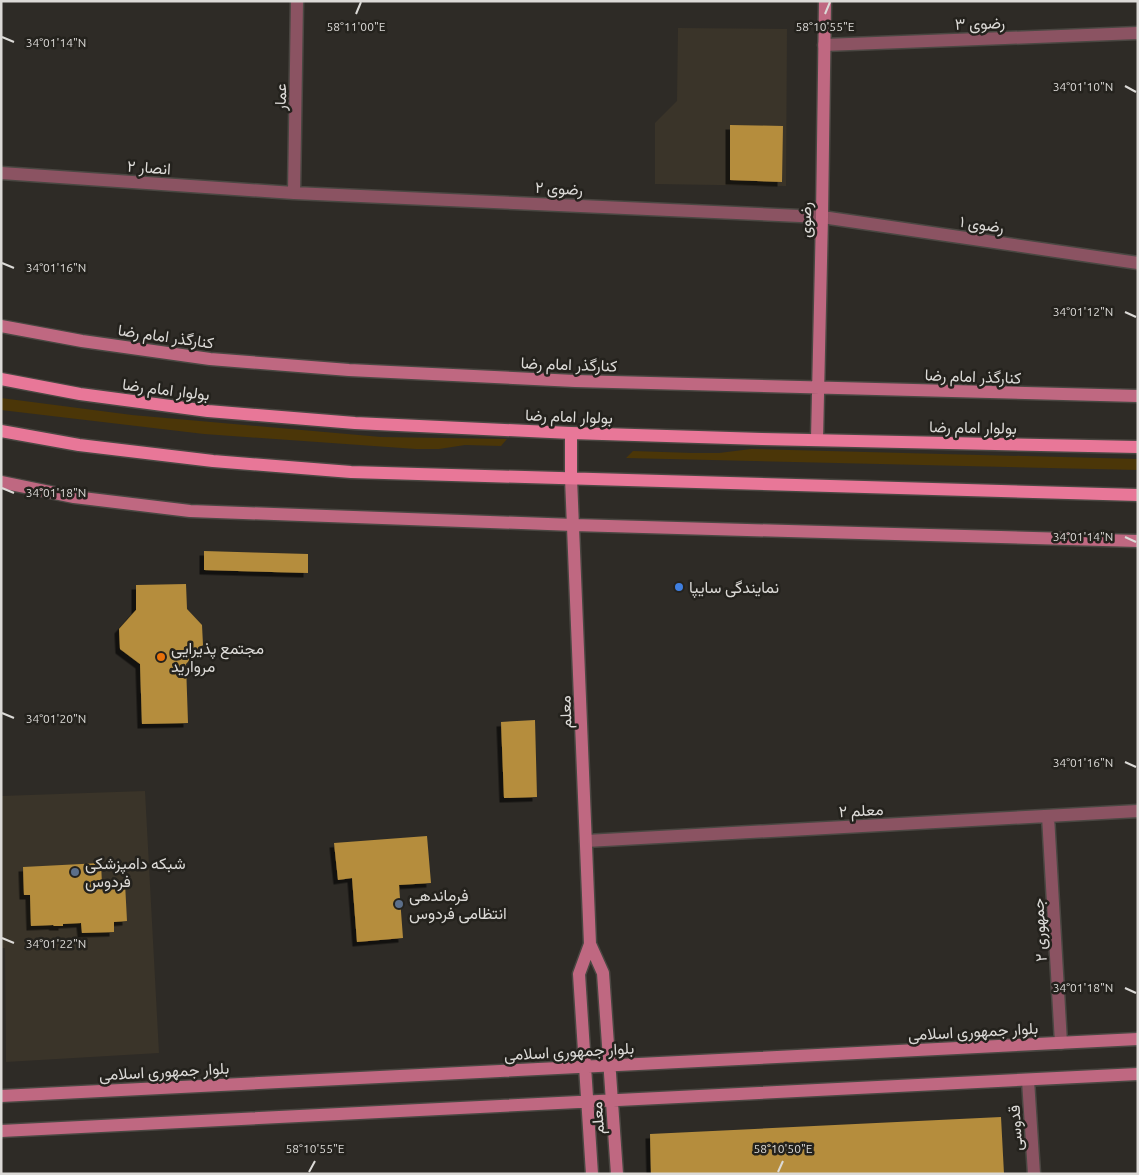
<svg xmlns="http://www.w3.org/2000/svg" width="1139" height="1175" font-family="Ubuntu,Vazirmatn,sans-serif">
<style>
.built{fill:#3a3429}
.green{fill:#4b3608}
.building{fill:#b58d3d;filter:url(#shadow)}
.lines{fill:none;stroke-linecap:round;stroke-linejoin:round}
.street-casing{stroke:#4a4742;stroke-width:15}
.secondary-casing{stroke:#4a4742;stroke-width:15}
.primary-casing{stroke:#4a4742;stroke-width:15}
.street{stroke:#8b5362;stroke-width:12}
.secondary{stroke:#bf6881;stroke-width:12}
.primary{stroke:#e87798;stroke-width:12}
.ticks{fill:none;stroke:#dcdad7;stroke-width:2}
.shop-dot{fill:#3f7fe0;stroke:#24221d;stroke-width:2}
.food-dot{fill:#e8710a;stroke:#24221d;stroke-width:2}
.service-dot{fill:#5c6f8a;stroke:#24221d;stroke-width:2}
.labels{text-anchor:middle;dominant-baseline:central;stroke-width:5;stroke-linejoin:round;paint-order:stroke}
.street-label{font-size:16px;fill:#dcdad7;stroke:#24221d}
.poi-label{font-size:16px;fill:#dcdad7;stroke:#24221d;text-anchor:start}
.ticks-label{font-size:12px;text-anchor:middle;fill:#dcdad7;stroke:#24221d;stroke-width:5;stroke-linejoin:round;paint-order:stroke}
</style>
<defs>
<filter id="shadow"><feDropShadow dx="-4.5" dy="4.5" stdDeviation="0" flood-color="#0009"/></filter>
</defs>
<rect width="100%" height="100%" fill="#2e2b26"/>
<path class="built" d="M678,28L787,29L786,186L655,184V123L677,101Z
M145,791L159,1053L6,1062L5,948H1V796Z"/>
<path class="green" d="M1,398L132,415L381,437L507,439L501,446L465,445L439,449H416L204,434L1,410Z
M751,449L1138,459V470L626,458L633,451L692,453H719Z"/>
<path class="building" d="M730,125L783,126L782,182L730,180Z
M204,551L308,554V573L204,570Z
M186,584L187,609L202,625L203,645L186,664L188,723L142,724L140,664L120,649L119,629L136,610V585Z
M535,720L537,797L504,798L501,722Z
M427,836L431,883L399,885L403,938L357,942L352,878L338,880L334,843Z
M101,863L102,884L125,883L127,921L114,922V932L82,933L81,923L63,924V926H54L53,925L31,926L30,895H24L23,867Z
M1001,1117L1004,1174H651L650,1134Z"/>
<g class="lines">
<defs>
<path id="street" d="M824,45L1138,33
M1,173L294,193L822,217L1138,263
M294,193L297,1
M1048,816L1061,1043
M586,841L1138,811
M1028,1080L1034,1174"/>
<path id="secondary" d="M1,326L82,341L210,359L349,370L575,381L1138,396
M817,439L822,217L825,1
M571,478L590,944L603,973L617,1174
M1,482L74,497L190,511L574,525L1138,541
M590,944L579,974L592,1174
M1,1096L1138,1039
M1,1131L1138,1074"/>
<path id="primary" d="M1,379L80,394L208,411L355,423L571,433L762,439L1138,447
M1,431L79,445L213,461L351,472L1138,495
M571,433V478"/>
</defs>
<use href="#street" class="street-casing"/>
<use href="#secondary" class="secondary-casing"/>
<use href="#primary" class="primary-casing"/>
<use href="#street" class="street"/>
<use href="#secondary" class="secondary"/>
<use href="#primary" class="primary"/>
</g>
<path class="ticks" d="M356,14L361,2M825,14L830,2M2,37L14,42M1125,86L1136,92M2,263L14,268M1125,312L1136,317M2,488L14,493M1125,537L1136,542M2,713L14,718M1125,762L1136,767M2,938L14,943M1125,988L1136,993M309,1172L315,1161M778,1172L783,1161"/>
<circle class="shop-dot" cx="679" cy="587" r="5"/>
<circle class="food-dot" cx="161" cy="657" r="5"/>
<g class="service-dot">
<circle cx="75" cy="872" r="5"/>
<circle cx="399" cy="904" r="5"/>
</g>
<g class="labels">
<g class="street-label">
<text transform="translate(980 23) rotate(-2)">رضوی ۳</text>
<text transform="translate(280 97) rotate(-89)">عمار</text>
<text transform="translate(149 167) rotate(4)">انصار ۲</text>
<text transform="translate(559 188) rotate(3)">رضوی ۲</text>
<text transform="translate(805 220) rotate(-89)">رضوی</text>
<text transform="translate(982 224) rotate(8)">رضوی ۱</text>
<text transform="translate(166 336) rotate(8)">کنارگذر امام رضا</text>
<text transform="translate(569 364) rotate(2)">کنارگذر امام رضا</text>
<text transform="translate(973 376) rotate(2)">کنارگذر امام رضا</text>
<text transform="translate(166 389) rotate(7)">بولوار امام رضا</text>
<text transform="translate(569 416) rotate(2)">بولوار امام رضا</text>
<text transform="translate(973 427) rotate(1)">بولوار امام رضا</text>
<text transform="translate(565 712) rotate(-92)">معلم</text>
<text transform="translate(861 810) rotate(-3)">معلم ۲</text>
<text transform="translate(1039 930) rotate(-93)">جمهوری ۲</text>
<text transform="translate(973 1031) rotate(-3)">بلوار جمهوری اسلامی</text>
<text transform="translate(569 1051) rotate(-3)">بلوار جمهوری اسلامی</text>
<text transform="translate(164 1071) rotate(-3)">بلوار جمهوری اسلامی</text>
<text transform="translate(597 1118) rotate(-94)">معلم</text>
<text transform="translate(1015 1128) rotate(-94)">قدوسی</text>
</g>
<g class="poi-label">
<text x="689" y="587">نمایندگی سایپا</text>
<text x="171" y="648">مجتمع پذیرایی<tspan x="171" dy="18">مروارید</tspan></text>
<text x="85" y="863">شبکه دامپزشکی<tspan x="85" dy="18">فردوس</tspan></text>
<text x="409" y="895">فرماندهی<tspan x="409" dy="18">انتظامی فردوس</tspan></text>
</g>
</g>
<g class="ticks-label">
<text x="356" y="31">58°11'00"E</text>
<text x="825" y="31">58°10'55"E</text>
<text x="56" y="47">34°01'14"N</text>
<text x="1083" y="91">34°01'10"N</text>
<text x="56" y="272">34°01'16"N</text>
<text x="1083" y="316">34°01'12"N</text>
<text x="56" y="497">34°01'18"N</text>
<text x="1083" y="541">34°01'14"N</text>
<text x="56" y="723">34°01'20"N</text>
<text x="1083" y="767">34°01'16"N</text>
<text x="56" y="948">34°01'22"N</text>
<text x="1083" y="992">34°01'18"N</text>
<text x="315" y="1153">58°10'55"E</text>
<text x="783" y="1153">58°10'50"E</text>
</g>
<rect width="1139" height="1175" fill="none" stroke="#dcdad7" stroke-width="5"/>
</svg>
